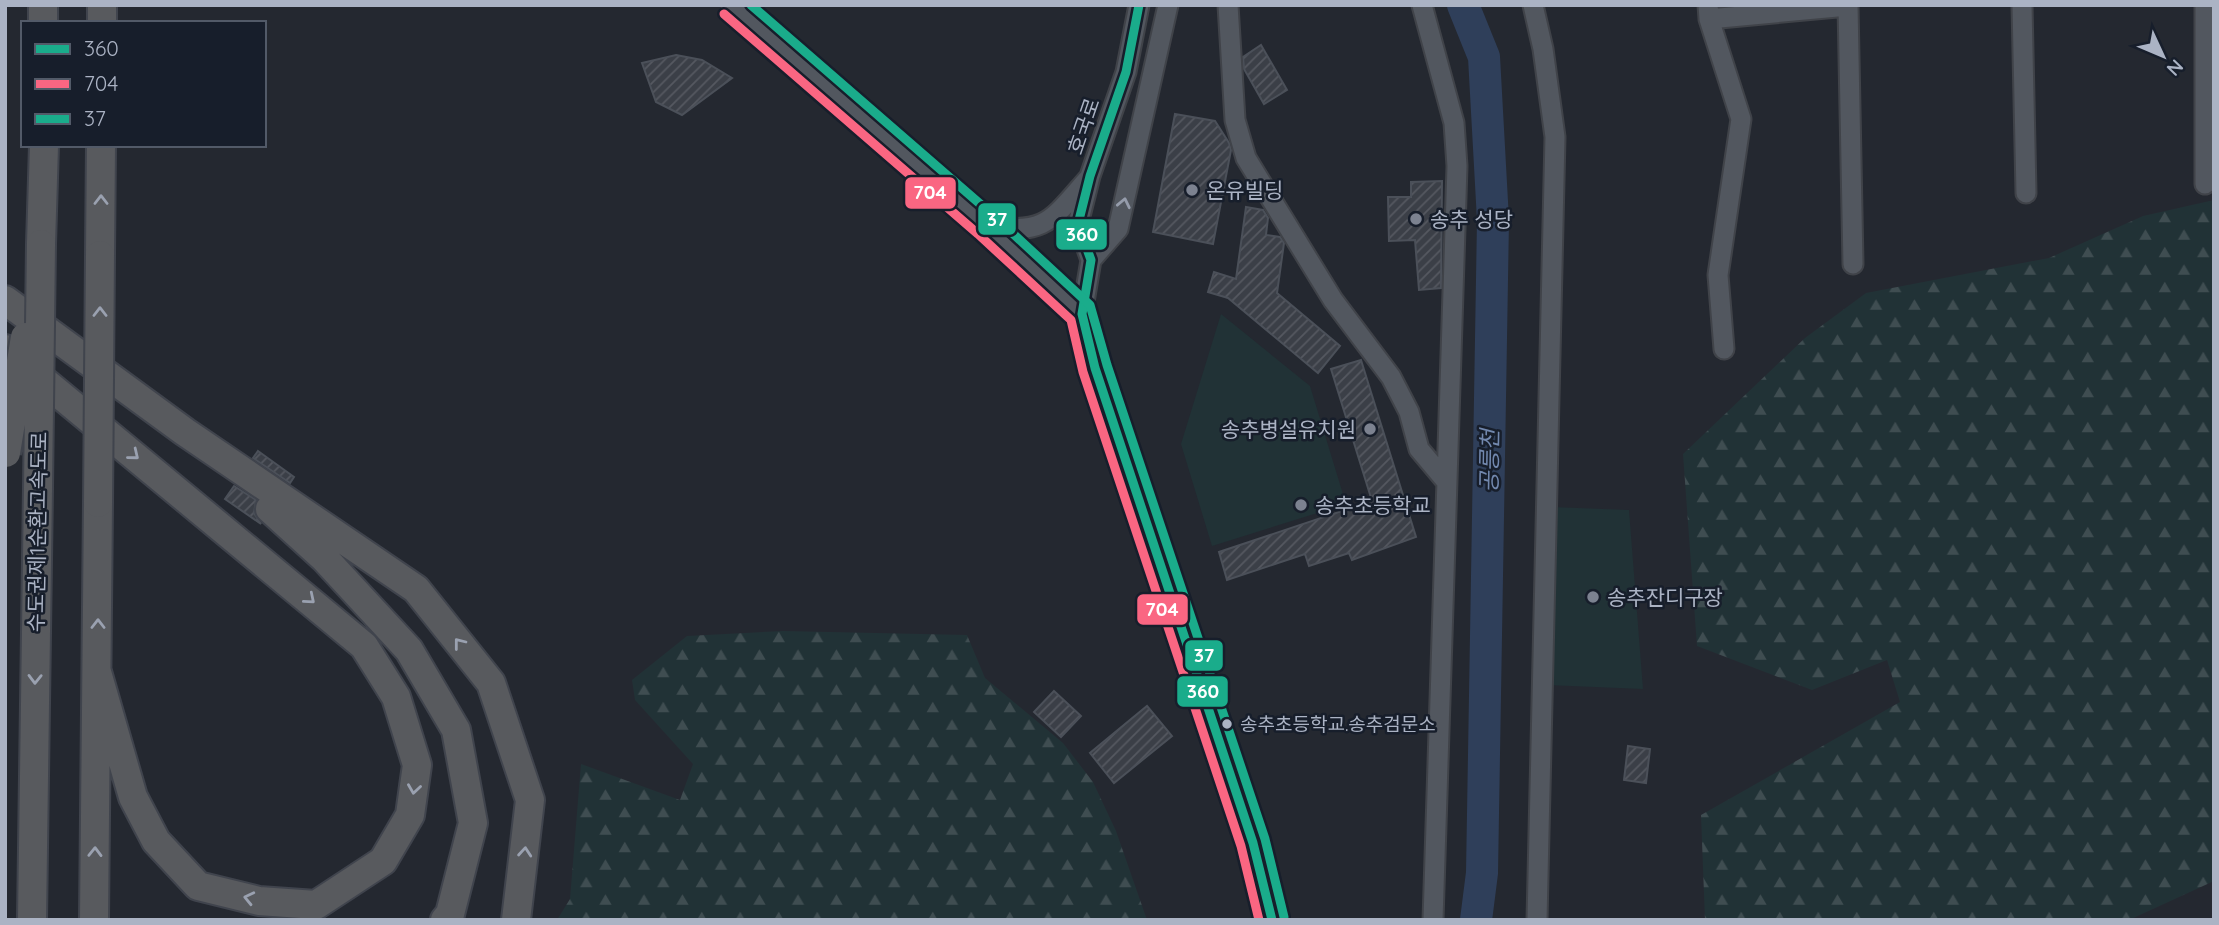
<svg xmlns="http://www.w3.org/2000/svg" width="2219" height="925" font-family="Quicksand,'Noto Sans KR',sans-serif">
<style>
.forest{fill:url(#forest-firs)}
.garden{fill:#213236}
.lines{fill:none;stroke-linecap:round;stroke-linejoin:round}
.river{stroke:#2f3f5a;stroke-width:32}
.building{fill:url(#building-hatch);stroke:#4b5059;stroke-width:2}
.minor-casing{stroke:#404349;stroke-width:23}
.highway-casing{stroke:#40444d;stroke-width:32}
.minor{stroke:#52575f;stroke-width:19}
.highway{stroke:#585a5e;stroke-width:28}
.highway-bridge-casing{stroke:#40444d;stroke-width:32;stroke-linecap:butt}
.highway-bridge{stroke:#585a5e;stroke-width:28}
.bus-1-casing{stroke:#171e2b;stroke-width:14}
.bus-2-casing{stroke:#171e2b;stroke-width:14}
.bus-3-casing{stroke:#171e2b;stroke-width:14}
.bus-1{stroke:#1aac8b;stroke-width:9}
.bus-2{stroke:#fa6682;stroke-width:9}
.bus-3{stroke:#1aac8b;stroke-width:9}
.oneway{stroke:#9aa1b0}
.oneway2{stroke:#959cab}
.poi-dot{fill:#7c8290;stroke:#171e2b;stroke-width:2.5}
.bus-dot{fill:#abb3c4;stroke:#171e2b;stroke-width:2.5}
.labels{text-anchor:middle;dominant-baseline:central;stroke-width:5;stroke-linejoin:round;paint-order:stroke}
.bus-label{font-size:19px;fill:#abb3c4;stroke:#171e2b;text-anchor:start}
.street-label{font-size:21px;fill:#abb3c4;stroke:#171e2b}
.poi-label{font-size:21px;fill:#abb3c4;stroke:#171e2b;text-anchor:start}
.water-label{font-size:23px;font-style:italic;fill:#7288ae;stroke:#171e2b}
.line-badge{stroke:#171e2b;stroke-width:2.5}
.badge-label{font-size:19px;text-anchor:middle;font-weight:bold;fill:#fff}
</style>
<defs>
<pattern id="forest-firs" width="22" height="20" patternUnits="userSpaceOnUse" patternTransform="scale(1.75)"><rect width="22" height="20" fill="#213236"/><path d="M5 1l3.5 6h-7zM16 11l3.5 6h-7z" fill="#3f4d51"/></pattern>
<pattern id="building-hatch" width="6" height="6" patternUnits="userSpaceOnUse" patternTransform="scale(1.75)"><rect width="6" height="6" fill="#3b3f47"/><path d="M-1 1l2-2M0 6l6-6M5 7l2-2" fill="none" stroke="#555860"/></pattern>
</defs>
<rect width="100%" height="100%" fill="#242830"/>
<path class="forest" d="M2214,200V881L2129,920H1705L1701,815L1900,702L1887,660L1812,690L1697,646L1683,454L1805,338L1866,293L2049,258L2143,216Z
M783,631L967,635L985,678L1063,743L1093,782L1116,831L1147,920H557L570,899L581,764L680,800L693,764L635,700L632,680L687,636Z"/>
<path class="garden" d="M1221,314L1310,386L1346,504L1212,546L1181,444Z
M1552,507L1629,510L1643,689L1547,685Z"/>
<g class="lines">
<path class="river" d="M1463,5L1484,57L1493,220L1482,873L1476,920"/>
</g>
<path class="building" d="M1261,45L1287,90L1264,104L1244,69L1243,57Z
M676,55L702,60L732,78L682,115L656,102L642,63Z
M1175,114L1215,121L1229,143L1231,150L1213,244L1153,232Z
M1442,181L1441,288L1419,290L1415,240L1389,241L1388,197H1411V182Z
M1246,207L1263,210L1268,218L1266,235L1280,237L1284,243L1277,293L1340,346L1318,373L1228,298L1208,292L1214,272L1236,279Z
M1361,360L1416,537L1352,560L1349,553L1309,566L1305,554L1227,580L1219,552L1372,501L1331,369Z
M258,451L294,477L290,483L253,458Z
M234,486L256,500L254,513L261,524L225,499Z
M1054,691L1081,716L1061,737L1034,712Z
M1147,706L1172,736L1114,783L1090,753Z
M1628,746L1650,749L1646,783L1624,780Z"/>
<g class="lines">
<defs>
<path id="minor" d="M732,5L986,225L1082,314
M1139,5L1126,72L1090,176L1078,224L1091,260L1082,314L1095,368L1253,843L1272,920
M1228,5L1235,120L1246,158L1333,300L1391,377L1409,412L1419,449L1445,480
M1422,5L1454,123L1457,166L1433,920
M1533,5L1543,49L1555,137L1537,920
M1708,5L1709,19L1848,6
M1848,5L1853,264
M2022,5L2026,193
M2205,5V184
M1709,19L1741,119L1718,275L1724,349
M987,226C1045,235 1051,221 1087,180
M1091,260L1118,229L1168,5"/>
<path id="highway" d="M43,23V5
M102,23V5
M41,244L44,145
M100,255L101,145
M5,300L185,432L416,589L491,683L530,800L516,920
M5,349L364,646L396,697L417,765L410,815L383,861L316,905L259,901L198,886L156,841L133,797L97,672
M270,509L325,559L409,650L456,730L473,823L450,914L445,920
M32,920L38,488
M94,920L98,503"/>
</defs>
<use href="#minor" class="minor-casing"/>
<use href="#highway" class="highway-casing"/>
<use href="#minor" class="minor"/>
<use href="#highway" class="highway"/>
<defs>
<path id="highway-bridge" d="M6,453L25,337
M38,488L41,244
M98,503L100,255"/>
</defs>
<use href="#highway-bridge" class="highway-bridge-casing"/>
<use href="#highway-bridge" class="highway-bridge"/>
<defs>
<path id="bus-1" d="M1139,5L1126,72L1090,176L1078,224L1091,260L1082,314L1095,368L1253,843L1272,920"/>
<path id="bus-2" d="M724,14L978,234L1071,320L1083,372L1241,846L1259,920"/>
<path id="bus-3" d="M751,5L994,216L1090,305L1107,365L1265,839L1284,917"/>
</defs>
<use href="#bus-1" class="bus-1-casing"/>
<use href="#bus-2" class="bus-2-casing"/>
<use href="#bus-3" class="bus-3-casing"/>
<use href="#bus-1" class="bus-1"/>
<use href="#bus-2" class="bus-2"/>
<use href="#bus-3" class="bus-3"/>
</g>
<defs><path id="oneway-chevron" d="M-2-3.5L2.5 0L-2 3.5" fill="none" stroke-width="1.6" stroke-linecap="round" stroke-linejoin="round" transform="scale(1.75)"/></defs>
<g class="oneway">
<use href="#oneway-chevron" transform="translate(101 200) rotate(-90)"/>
<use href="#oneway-chevron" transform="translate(100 312) rotate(-90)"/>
<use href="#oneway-chevron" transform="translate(134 455) rotate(39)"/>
<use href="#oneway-chevron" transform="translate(310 599) rotate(40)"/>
<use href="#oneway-chevron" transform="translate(98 624) rotate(-90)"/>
<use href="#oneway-chevron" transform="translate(459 643) rotate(-128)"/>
<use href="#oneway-chevron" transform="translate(35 679) rotate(91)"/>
<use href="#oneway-chevron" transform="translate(414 789) rotate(98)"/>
<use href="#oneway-chevron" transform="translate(95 852) rotate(-89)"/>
<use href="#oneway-chevron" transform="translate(525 852) rotate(-85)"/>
<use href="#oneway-chevron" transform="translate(249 898) rotate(-167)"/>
</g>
<use class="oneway2" href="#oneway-chevron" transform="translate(1124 203) rotate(-78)"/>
<g class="poi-dot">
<circle cx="1192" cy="190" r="7"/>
<circle cx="1416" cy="219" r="7"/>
<circle cx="1370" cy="429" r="7"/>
<circle cx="1301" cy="505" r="7"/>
<circle cx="1593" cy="597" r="7"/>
</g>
<circle class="bus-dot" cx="1227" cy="724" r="6"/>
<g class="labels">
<g class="bus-label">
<text x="1240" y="724">송추초등학교.송추검문소</text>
</g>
<g class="street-label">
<text transform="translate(1083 126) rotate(-71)">호국로</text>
<text transform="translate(37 532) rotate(-89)">수도권제1순환고속도로</text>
</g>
<g class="poi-label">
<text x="1206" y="190">온유빌딩</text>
<text x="1430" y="219">송추 성당</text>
<text x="1356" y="429" text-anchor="end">송추병설유치원</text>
<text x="1315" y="505">송추초등학교</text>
<text x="1607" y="597">송추잔디구장</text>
</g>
<g class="water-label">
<text transform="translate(1489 461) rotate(-89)">공릉천</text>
</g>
</g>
<g class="line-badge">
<rect x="904" y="176" width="53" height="34" rx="7" fill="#fa6682"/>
<rect x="977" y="202" width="40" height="34" rx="7" fill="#1aac8b"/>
<rect x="1055" y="218" width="53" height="33" rx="7" fill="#1aac8b"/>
<rect x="1136" y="593" width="53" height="33" rx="7" fill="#fa6682"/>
<rect x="1184" y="639" width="40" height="33" rx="7" fill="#1aac8b"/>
<rect x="1176" y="675" width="53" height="33" rx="7" fill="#1aac8b"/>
</g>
<g class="badge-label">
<text x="930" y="199">704</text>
<text x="997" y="226">37</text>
<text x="1082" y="241">360</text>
<text x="1162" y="616">704</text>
<text x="1204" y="662">37</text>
<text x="1203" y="698">360</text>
</g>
<rect width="2219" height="925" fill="none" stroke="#abb3c4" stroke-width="14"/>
<rect x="21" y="21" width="245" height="126" fill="#171e2b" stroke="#525a68" stroke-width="2"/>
<rect x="35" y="44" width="35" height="10" fill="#1aac8b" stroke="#525a68" stroke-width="2"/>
<text x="84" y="56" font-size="21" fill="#abb3c4">360</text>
<rect x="35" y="79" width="35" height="10" fill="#fa6682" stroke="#525a68" stroke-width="2"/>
<text x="84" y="91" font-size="21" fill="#abb3c4">704</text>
<rect x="35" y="114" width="35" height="10" fill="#1aac8b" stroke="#525a68" stroke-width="2"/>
<text x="84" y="126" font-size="21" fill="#abb3c4">37</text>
<g transform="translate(2163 56) rotate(134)" stroke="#171e2b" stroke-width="5" paint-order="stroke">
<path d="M0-5L12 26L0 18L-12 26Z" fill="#abb3c4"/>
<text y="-10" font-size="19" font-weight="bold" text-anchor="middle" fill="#abb3c4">N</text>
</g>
</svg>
